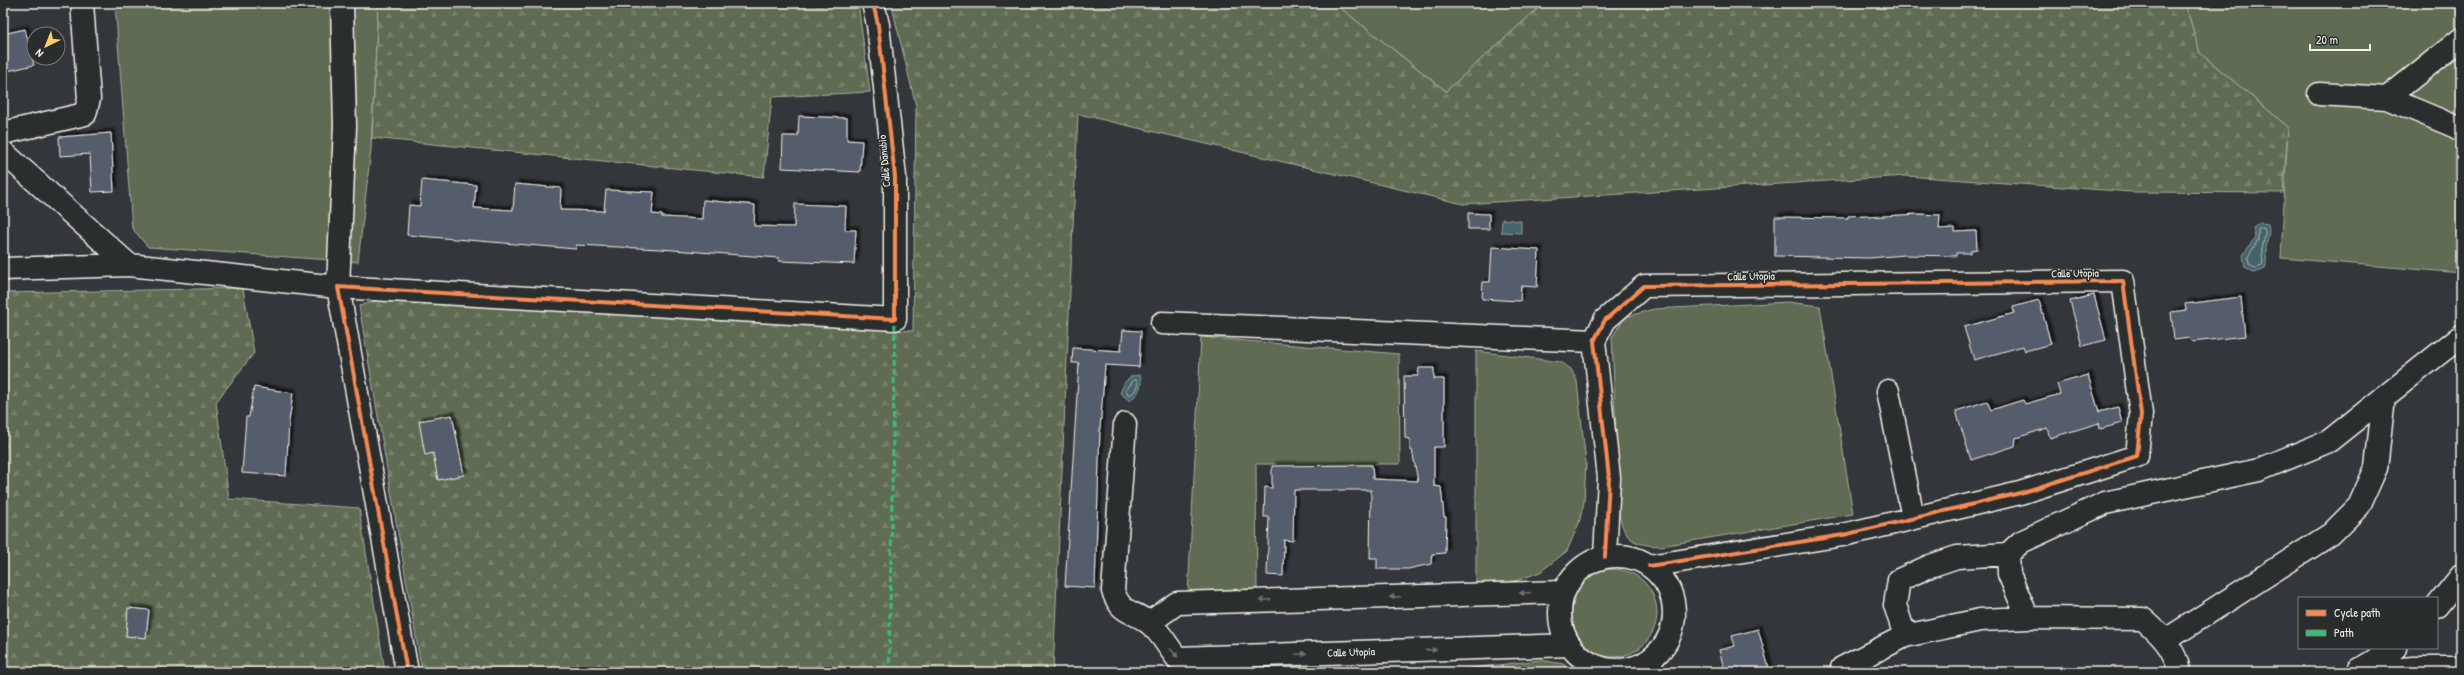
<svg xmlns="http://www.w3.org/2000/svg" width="2464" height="675" font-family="'Patrick Hand',sans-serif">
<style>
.green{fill:#5e6c53;stroke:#a9ae9e}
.forest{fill:url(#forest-firs);stroke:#a9ae9e}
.water{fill:#47646a;stroke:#8c9c9c}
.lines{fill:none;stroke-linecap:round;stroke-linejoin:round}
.shore{stroke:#afb9b6;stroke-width:1}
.building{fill:#555b6c;stroke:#f4f1e8;filter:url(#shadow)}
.minor-casing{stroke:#f4f1e8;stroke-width:25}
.minor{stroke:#2a2d2e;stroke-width:22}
.quiet{stroke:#3abd76;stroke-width:3;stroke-dasharray:6 3;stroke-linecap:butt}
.cycleway-casing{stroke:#2a2d2e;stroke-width:6}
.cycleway{stroke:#f68b52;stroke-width:4}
.oneway{fill:#71726f}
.labels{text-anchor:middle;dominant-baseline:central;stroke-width:3.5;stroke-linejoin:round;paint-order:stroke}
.street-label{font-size:11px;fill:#f4f1e8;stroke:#2a2d2e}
</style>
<defs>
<pattern id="forest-firs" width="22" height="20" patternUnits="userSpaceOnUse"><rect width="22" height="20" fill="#5e6c53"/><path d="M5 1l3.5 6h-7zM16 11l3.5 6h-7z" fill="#76816c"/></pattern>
<filter id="shadow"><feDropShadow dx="3.5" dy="-3.5" stdDeviation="1" flood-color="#0009"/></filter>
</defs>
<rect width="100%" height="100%" fill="#33363a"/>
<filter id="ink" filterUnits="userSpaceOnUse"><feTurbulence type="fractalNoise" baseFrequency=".025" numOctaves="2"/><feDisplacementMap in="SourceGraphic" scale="8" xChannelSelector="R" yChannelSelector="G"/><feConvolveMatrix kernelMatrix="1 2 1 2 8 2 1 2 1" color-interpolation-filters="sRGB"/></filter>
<g filter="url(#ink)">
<path class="green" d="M115,3H378L371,149L358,262L148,247L132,228Z
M1334,3H1544L1446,91Z
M2185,3H2461V273L2281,258L2288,127L2200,53Z
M1788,302L1820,306L1853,514L1661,546C1633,545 1624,540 1619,513L1612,337L1625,317L1654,309Z
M1201,337L1399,354L1400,464H1256L1257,593L1188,595Z
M1476,351L1561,362L1571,369L1577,381L1586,463L1584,502L1579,523L1567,551L1540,572L1519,580L1476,587Z
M1569 613a44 44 0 1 1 88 0a44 44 0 1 1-88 0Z
M1541,660L1563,664L1575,672H1462V669Z"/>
<path class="forest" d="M378,3H858L870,92L772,97L764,177L372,138Z
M891,3H1334L1446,91L1544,3H2185L2200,53L2288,127L2283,193L2132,192L1907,176L1463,204L1078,114L1053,672H422L359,306L381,299L913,331L916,106Z
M243,288L254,353L216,402L229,499L359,508L385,672H3V293Z"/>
<path class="water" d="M1502,219L1521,221V233L1501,232Z
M2260,223L2268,224C2271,234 2266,240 2266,250C2266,257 2267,261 2265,269L2255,273L2245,267L2243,255L2255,238L2253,228Z
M1140,375C1143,387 1139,393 1130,401L1120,393L1125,382L1132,376Z"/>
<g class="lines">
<path class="shore" d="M2261,228H2264C2267,234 2263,242 2262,249C2261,255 2264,259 2262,266L2255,268L2249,264L2248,257L2258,240V230Z
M1134,380H1137C1139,386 1135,393 1129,395L1126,391Z"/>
</g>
<path class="building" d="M25,29L34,65L3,72V34Z
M799,116L847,118V140L862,141L860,172L782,168L783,136H798Z
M111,133L114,191L92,192L90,154L60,156L59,137Z
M422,180L476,185L474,208L513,210L515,184L561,188L560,210L604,211L606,190L654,192L652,214L662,215V217L702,219L703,200L755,205L754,226L794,227L795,204L846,206L845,230H856L854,264L779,261V258L660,249L576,245V249L407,235L409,205L420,206Z
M1468,213L1489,214V229H1468Z
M1918,214L1940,215L1939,229L1955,228V232L1976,231L1977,249L1971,250V253H1956V256L1905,255L1869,258L1775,256V217L1848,218V216L1868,215V217Z
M1492,247L1539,250L1537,287L1521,286L1520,301L1482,299L1483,282H1490Z
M2094,295L2106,340L2082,346L2070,301Z
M2241,297L2245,336L2192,342L2189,338L2174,340L2171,312L2186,310L2185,304Z
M2039,300L2051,344L2025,351L2023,346L1974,360L1964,327L2014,313L2013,307Z
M1123,330L1141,331L1139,367L1105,365L1100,429L1095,588L1065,586L1079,363H1072L1073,348L1121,351Z
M1419,368H1434V379H1444V447H1434V486L1441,487L1444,517H1446L1445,553L1432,554L1431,564L1408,569H1377V558H1370L1371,490H1294L1293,541L1284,540L1283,576L1267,575L1269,517H1264L1265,487L1272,488V466L1372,465L1373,479L1418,481L1412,450H1410V439L1405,438L1404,376H1418Z
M2088,375L2099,412L2118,407L2122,423L2100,429L2099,423L2050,438L2047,428L2016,438L2015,446L1971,460L1956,411L1987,401L1991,410L2023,400L2025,404L2060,394L2057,384Z
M254,387L293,393L289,422L286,476L242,473L246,417H249Z
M452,415L464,475L438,480L433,453L425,455L419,421Z
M128,608L149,610L146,638L126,636Z
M1758,629L1770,672H1725L1719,650L1735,646L1732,636Z"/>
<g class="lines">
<defs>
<path id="minor" d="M2319,94L2387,98L2461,39
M2387,98L2461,129
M3,133L85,114L89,99L82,3
M3,152L129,265L338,287L345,126L342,3
M3,269L129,265
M1162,323L1594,341
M1888,391L1913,518
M1125,424L1113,591C1122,616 1132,609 1149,623C1160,631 1168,647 1177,658L1570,645
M1560 613a57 57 0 1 1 114 0a57 57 0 1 1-114 0Z
M1605,557L1609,478L1594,341L1605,320L1644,286L2123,281L2141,414L2137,456L2020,493L1843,535L1649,566
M2437,606L2461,576
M2028,618L2009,574L2008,554L2021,542L2105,503L2259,470L2329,441L2461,336
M1149,623L1177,603L1564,592
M1905,636L1895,605L1899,580L1930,566L1957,557L2008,554
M2166,640L2331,534L2359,506L2376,468L2384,397
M1842,668L1905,636L1980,620L2028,618L2143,619C2160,634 2176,649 2179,672
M2359,670L2395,648
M407,672L338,287L895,319V177L878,25L873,3
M2369,672L2413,668H2461"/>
</defs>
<use href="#minor" class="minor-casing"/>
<use href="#minor" class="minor"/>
<path class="quiet" d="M889,672L895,319"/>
<defs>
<path id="cycleway" d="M1605,557L1609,478L1594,341L1605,320L1644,286L2123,281L2141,414L2137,456L2020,493L1843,535L1649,566
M407,672L338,287L895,319V177L878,25L873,3"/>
</defs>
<use href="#cycleway" class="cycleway-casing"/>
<use href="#cycleway" class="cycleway"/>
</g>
<defs><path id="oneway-solid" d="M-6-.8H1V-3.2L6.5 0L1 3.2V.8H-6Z"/></defs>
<g class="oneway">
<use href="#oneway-solid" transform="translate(1525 593) rotate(178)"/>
<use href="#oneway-solid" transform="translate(1395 597) rotate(178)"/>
<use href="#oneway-solid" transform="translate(1265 600) rotate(178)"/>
<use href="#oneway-solid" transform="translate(1431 650) rotate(-2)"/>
<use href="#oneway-solid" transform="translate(1174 653) rotate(48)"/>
<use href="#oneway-solid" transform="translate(1301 654) rotate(-2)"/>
</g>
</g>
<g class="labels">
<g class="street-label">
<text transform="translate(884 161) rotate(-95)">Calle Danubio</text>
<text transform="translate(2075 273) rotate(-1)">Calle Utopía</text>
<text transform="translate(1751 276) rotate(-1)">Calle Utopía</text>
<text transform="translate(1351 652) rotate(-2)">Calle Utopía</text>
</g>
</g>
<rect width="2464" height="675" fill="none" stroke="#2a2d2e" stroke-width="16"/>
<rect x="8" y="8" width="2448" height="659" fill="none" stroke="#f4f1e8" stroke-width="1.5" filter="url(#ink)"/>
<rect x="2298" y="597" width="140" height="52" fill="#2a2d2e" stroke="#7b7b78"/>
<rect x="2306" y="610" width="20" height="6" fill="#f68b52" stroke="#7b7b78"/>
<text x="2334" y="617" font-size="12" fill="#f4f1e8">Cycle path</text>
<rect x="2306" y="630" width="20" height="6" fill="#3abd76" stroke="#7b7b78"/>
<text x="2334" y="637" font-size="12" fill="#f4f1e8">Path</text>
<g transform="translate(46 46) rotate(223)"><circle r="19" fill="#2a2d2e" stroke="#7b7b78"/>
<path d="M0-3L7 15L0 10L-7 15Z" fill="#ffd166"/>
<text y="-6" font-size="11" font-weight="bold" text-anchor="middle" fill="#f4f1e8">N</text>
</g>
<path d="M2310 44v6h60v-6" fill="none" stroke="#f4f1e8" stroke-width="2"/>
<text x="2316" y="44" font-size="12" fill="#f4f1e8" stroke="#2a2d2e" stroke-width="3" paint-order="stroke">20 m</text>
</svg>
